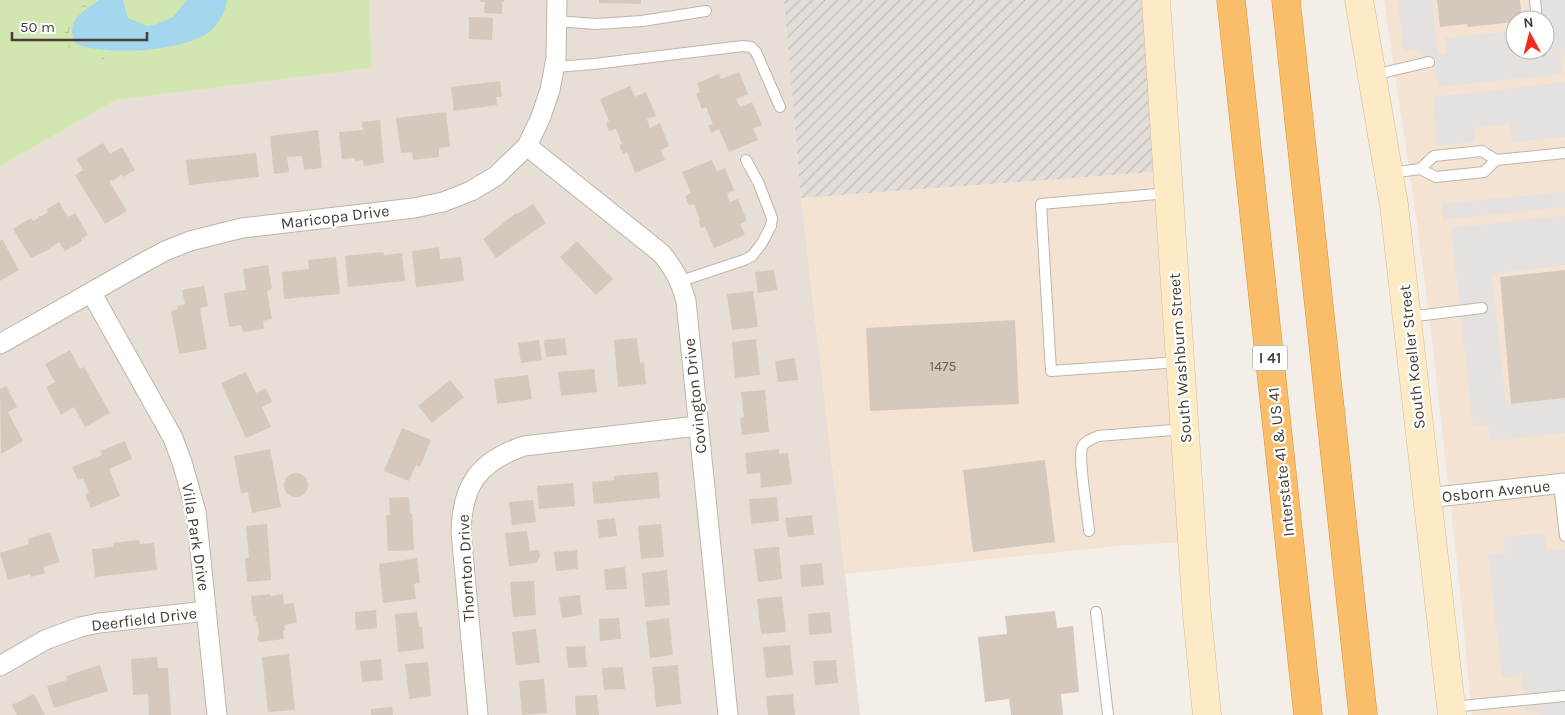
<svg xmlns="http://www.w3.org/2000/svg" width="1565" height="715" font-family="Karla,sans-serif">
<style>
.residential{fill:#e7dfd5}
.commercial{fill:#f4e3d2;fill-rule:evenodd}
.industrial{fill:url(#industrial-furrows)}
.green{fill:#d2e6b0}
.wetland{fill:url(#wetland-marsh)}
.parking{fill:#e4e1de}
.water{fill:#a4d6ee}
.building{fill:#d4c9bc}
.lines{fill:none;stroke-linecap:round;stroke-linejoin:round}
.lane-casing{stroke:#beb5a9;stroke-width:12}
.street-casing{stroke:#beb5a9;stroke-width:21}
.secondary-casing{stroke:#d2bd98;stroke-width:29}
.highway-casing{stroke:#d9923a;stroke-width:29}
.lane{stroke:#fff;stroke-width:10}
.street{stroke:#fff;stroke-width:19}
.secondary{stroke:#fdebc6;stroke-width:28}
.highway{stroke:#fabe6a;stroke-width:28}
.labels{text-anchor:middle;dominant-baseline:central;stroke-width:4.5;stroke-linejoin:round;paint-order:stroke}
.number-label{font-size:14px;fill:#6a6158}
.shield{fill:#fff;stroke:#7e7872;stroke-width:1}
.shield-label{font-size:15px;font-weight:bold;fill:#463e36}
.street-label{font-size:16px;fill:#463e36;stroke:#fff}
</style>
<defs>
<pattern id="industrial-furrows" width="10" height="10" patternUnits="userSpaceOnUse" patternTransform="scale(1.25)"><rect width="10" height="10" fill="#e2ddd8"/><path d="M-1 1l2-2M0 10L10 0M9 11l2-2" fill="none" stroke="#c3bfba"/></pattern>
<pattern id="wetland-marsh" width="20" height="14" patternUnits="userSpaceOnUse" patternTransform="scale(1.25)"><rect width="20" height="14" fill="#d2e6b0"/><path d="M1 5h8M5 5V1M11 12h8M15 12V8" fill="none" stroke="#b6c698"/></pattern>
</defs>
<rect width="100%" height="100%" fill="#f3eee7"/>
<path class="residential" d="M369,0H784L801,198L845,574L860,715H0V166L116,100L372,68Z"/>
<path class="commercial" d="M1384,0H1565V715H1472L1459,580L1431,329L1414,201ZM1515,20H1545V50H1515Z
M1168,171L1192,542L1127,545L845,574L801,198Z"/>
<path class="industrial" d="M784,0H1156L1168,171L801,198Z"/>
<path class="green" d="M0,0H369L372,68L116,100L0,166Z"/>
<path class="wetland" d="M86,0H97C86,8 53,34 78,48C86,52 96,53 104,55V60L64,46L65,28Z"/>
<path class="parking" d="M1398,0H1432L1438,54L1447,53L1445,38L1515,31V50H1545V20H1541L1539,0H1565V55L1561,56L1563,74L1438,87L1436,72L1417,49L1403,51Z
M1565,82V137L1512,142L1510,124L1475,127V142L1437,146L1433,97Z
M1565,192V207L1443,220L1442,204Z
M1565,215V265L1492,274L1506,404L1565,398V433L1490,441L1488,425L1473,426L1451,228Z
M1544,533L1547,550L1565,549V715H1539L1538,710L1526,711L1521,675L1502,678L1488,555L1505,553L1503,537Z"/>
<path class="water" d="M99,0H123L128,18L147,26L157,24L173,17L187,0H227C226,11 218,26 208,33C179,52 108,56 76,44C64,22 82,12 99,0Z"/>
<path class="building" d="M480,0H504V2H502V14L484,13L485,2H480Z
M599,0H641V4L599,3Z
M1437,0H1520L1522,20H1515V22L1468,27L1467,24L1440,27Z
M469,17L493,18L492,40L469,39Z
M739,72L748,94L736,99L740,107L752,102L762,125L753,128L758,140L729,152L719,129L711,133L708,125L713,124L706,107L702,109L696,94L700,92L697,83L719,74L721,79Z
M500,81L502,97H496L497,105L454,111L451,87Z
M630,86L635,97L646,92L656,116L647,119L650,128L660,123L669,146L661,150L665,160L635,173L627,152L623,154L619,145L622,144L616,129L609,131L606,123L609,121L600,99Z
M446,112L450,147L439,148V157L413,160L412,152L401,153L396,118Z
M380,120L384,163L364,166L363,160L355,161V158L342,159L339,132L363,130L362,122Z
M318,130L322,168L304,170L302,156L287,157L289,172L274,174L270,136Z
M103,143L110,154L122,147L135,170L123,177L121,174L113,181L112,180L109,181L127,211L105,224L75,175L83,170L76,159Z
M256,153L259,177L189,185L186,160Z
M712,160L717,172L725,168L734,190L727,194L730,202L738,199L747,221L740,224L745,235L714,248L705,227L701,228L698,221L700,220L694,204L689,205L685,196L691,193L682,172Z
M59,202L68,217L75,213L88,235L81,239L82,241L65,251L59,242L50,248V249L31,258L13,229L31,218L33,221L39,218L38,216H42L48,212L47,209Z
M533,204L546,223L496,258L483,239L516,213L517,214Z
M2,239L19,270L0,281V241Z
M577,241L613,279L596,295L560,257Z
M439,247L440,259L461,257L464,281L416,287L412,251Z
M383,252L384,255L402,253L405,281L348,287L345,256Z
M336,257L340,294L284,299L282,272L309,269L308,260Z
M268,265L272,288L267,292L272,319L263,321L264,329L243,332L241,325L229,327L224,293L246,290L243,269Z
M774,270L777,290L758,293L755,272Z
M1565,270V398L1511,404L1500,277Z
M204,286L208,306L200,308L207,349L179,354L171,311L178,309L177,306L185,304L182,290Z
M753,291L758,327L732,330L727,294Z
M1015,320L1019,404L870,411L866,328Z
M565,338L567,355L546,357L544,340Z
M637,338L640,363L644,362L646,384L618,387L614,340Z
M756,339L760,375L735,378L732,342Z
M539,340L542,360L521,363L518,343Z
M70,350L80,369L84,367L110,413L85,427L74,407L61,415L46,387L55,382L45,364Z
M795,358L798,380L778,382L775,361Z
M594,369L597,392L561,396L558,372Z
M246,372L256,393L266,388L272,402L262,407L271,427L246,438L221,383Z
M528,375L532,399L497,404L494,379Z
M450,380L464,397L432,423L418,406Z
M6,386L17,407L8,412L23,441L1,454L0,389Z
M765,390L769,432L742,435L740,418L744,417L741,392Z
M402,428L431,440L420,467L416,465L409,481L384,471Z
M125,441L132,459L109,469L120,496L91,508L85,495L89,493L83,478L78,480L72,467L102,455L100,451Z
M270,449L281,507L252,513L248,492L241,493L234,456Z
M779,449V454L788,453L792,484L761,488L760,473L747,474L745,453Z
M1045,460L1055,542L973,552L963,470Z
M658,472L660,498L594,504L592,482L614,480V476Z
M284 485a12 12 0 1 1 24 0a12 12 0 1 1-24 0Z
M573,483L575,506L539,509L537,486Z
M409,497L410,513H412L414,550L388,551L386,515H390L389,498Z
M777,497L779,521L751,524L749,499Z
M533,500L536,522L512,525L509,502Z
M812,515L814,535L788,537L785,518Z
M615,518L617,536L599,538L597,520Z
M267,524L271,580L247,582L245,558H249L246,526Z
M661,524L664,557L641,559L638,526Z
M527,531L530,551L539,550L540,557L536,563L509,566L505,533Z
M50,532L60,562L43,567L45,573L31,577L30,574L8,580L0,553L29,544L28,539Z
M139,540L140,544L154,543L157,570L95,577L92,549L114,547L113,543Z
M779,547L782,579L758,582L754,549Z
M577,550L578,569L556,571L554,552Z
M417,558L420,583L414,584L416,599L383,603L379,564Z
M822,563L824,585L801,587L800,565Z
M625,567L627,589L606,590L604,569Z
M667,570L670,605L645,607L642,573Z
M534,581L536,615L513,617L510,582Z
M270,594L271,596L283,594L284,604L294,603L297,623L284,625L285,630L283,631L284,639L260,642L257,639L259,634L258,624L255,619L257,616H253L251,596Z
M580,595L582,615L562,618L559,597Z
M782,596L786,632L761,634L757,599Z
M376,610L377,628L356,630L355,612Z
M1055,611L1057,628L1073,626L1079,692L1061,694L1063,715H1011L1009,699L985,702L978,637L1007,634L1005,616Z
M417,612L419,627H422L424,649L398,652L395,614Z
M830,612L832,633L809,635L808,614Z
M619,618L621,639L600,641L599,619Z
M669,618L673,655L650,658L646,621Z
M536,629L540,663L516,665L512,632Z
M790,645L793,675L766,678L763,647Z
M585,646L587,667L568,668L566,647Z
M289,654L295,710L268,712L262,657Z
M157,657L158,668H168L171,715H149L148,694L133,695L131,659Z
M381,659L383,680L362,682L360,661Z
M836,660L838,683L815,685L813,661Z
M428,662L431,696L409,699L405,664Z
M100,665L108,691L54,708L47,686L67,680L66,676Z
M678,665L681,704L656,707L652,667Z
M623,667L625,689L604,690L602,668Z
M544,679L547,713L522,715L519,681Z
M34,694L45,715H17L12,705Z
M793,694L795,715H768L766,696Z
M597,695L599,715H576L575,696Z
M392,707L393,715H371V709Z"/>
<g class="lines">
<defs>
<path id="lane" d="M1535,0L1537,20
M557,21L596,24L642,21L706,11
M1541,50V51
M555,67L594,64L743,46L751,47L756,52L780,107
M1373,75L1429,62
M1496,160L1565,153
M1390,173L1420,169L1436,177L1484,172L1496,160L1482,151L1434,156L1420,169
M1168,193L1041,204L1051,371L1179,362
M681,281L744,260L752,256L762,243L771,226L772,218L759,184L746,160
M1408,317L1482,308
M1559,484L1565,536
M1089,531C1088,516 1078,459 1082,447C1085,441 1092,439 1098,436L1185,429
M1096,612L1108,715
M1451,707L1565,696"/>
<path id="street" d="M527,146L661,253C675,270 680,280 686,301L728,715
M91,292L173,438L182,462L196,512L217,715
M0,344L141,264L165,251L190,241L242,228L414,208L443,202L471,191L496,176L527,146L540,119L550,90L556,58L557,0
M1427,498L1565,483
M0,666L45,640L80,627L99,623L206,611
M478,715L461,532C462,485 479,461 524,446L697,426"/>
<path id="secondary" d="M1156,0L1197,615L1207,715
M1359,0L1394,205L1452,715"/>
<path id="highway" d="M1231,0L1308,715
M1286,0L1363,715"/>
</defs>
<use href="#lane" class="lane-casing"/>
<use href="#street" class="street-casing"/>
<use href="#secondary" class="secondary-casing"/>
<use href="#highway" class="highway-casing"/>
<use href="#lane" class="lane"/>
<use href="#street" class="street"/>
<use href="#secondary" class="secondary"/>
<use href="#highway" class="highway"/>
</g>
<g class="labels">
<g class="number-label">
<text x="943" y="366">1475</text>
</g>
<rect class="shield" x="1252.5" y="345.5" width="35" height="25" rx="4"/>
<g class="shield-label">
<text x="1270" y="358">I 41</text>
</g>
<g class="street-label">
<text transform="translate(335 217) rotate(-7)">Maricopa Drive</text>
<text transform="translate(1412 357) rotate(-96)">South Koeller Street</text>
<text transform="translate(1180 358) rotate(-94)">South Washburn Street</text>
<text transform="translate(695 396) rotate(-96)">Covington Drive</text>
<text transform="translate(1281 462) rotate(-96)">Interstate 41 &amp; US 41</text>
<text transform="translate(1496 491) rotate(-6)">Osborn Avenue</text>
<text transform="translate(196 537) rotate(81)">Villa Park Drive</text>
<text transform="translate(466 568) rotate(-93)">Thornton Drive</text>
<text transform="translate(144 619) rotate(-7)">Deerfield Drive</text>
</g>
</g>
<g transform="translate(1530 35) rotate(353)"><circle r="24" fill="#ffffff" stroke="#b5b2af"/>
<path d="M0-4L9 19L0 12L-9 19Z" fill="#f42b1c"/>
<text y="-8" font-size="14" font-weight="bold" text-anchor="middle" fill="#463e36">N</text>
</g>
<path d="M12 32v8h135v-8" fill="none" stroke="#463e36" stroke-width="2.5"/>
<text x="20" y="32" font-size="15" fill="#463e36" stroke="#ffffff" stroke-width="4" paint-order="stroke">50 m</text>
</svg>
